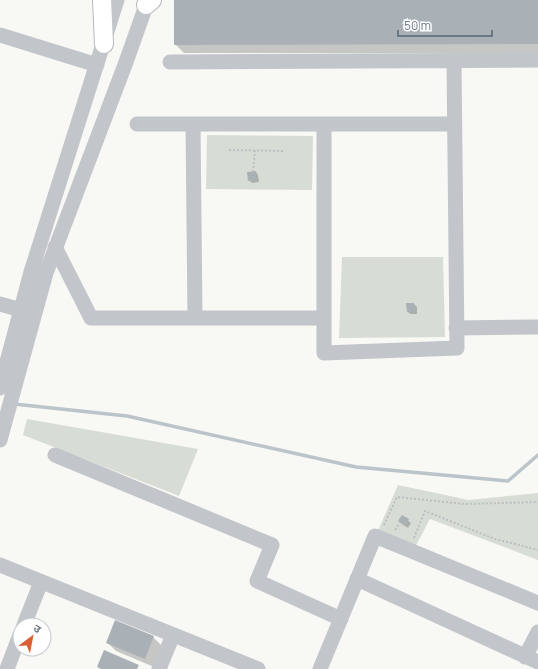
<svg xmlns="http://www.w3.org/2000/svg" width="538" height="669" font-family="Manrope,'Noto Sans Devanagari',sans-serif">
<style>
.green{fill:#d7ddd5}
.shadow{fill:#0003}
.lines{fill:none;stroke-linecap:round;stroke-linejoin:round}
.stream{stroke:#bbc4c9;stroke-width:3.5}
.building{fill:#a9b0b6}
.major-casing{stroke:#b5b9bd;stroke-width:20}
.path{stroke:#bcbec1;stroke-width:2;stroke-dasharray:2 2;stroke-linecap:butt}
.minor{stroke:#c2c5c9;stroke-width:15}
.major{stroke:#fff;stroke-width:18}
</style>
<rect width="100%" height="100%" fill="#f8f8f5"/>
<path class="green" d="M207,135L313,136L312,190L206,189Z
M342,257H443L445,337L339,338Z
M27,419L198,449L179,496L23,435Z
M398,485L469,500L538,493V560L430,519L414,549L377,533Z"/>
<path class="shadow" d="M538,1V53H184L175,44Z
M256,172L258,175L259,182L252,183L249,180Z
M414,304L417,307V314H410L408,312Z
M402,516L411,523L408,528L402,524Z
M153,637L162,646L154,667L116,651L107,642Z"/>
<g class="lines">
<path class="stream" d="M14,404L127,416L356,467L508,481L538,455"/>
</g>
<path class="building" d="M174,0H538V44L174,45Z
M256,171L257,180L248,181L247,172Z
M406,303H414L415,312H407Z
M402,515L409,519L405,526L398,521Z
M115,620L154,636L145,659L106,643Z
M104,650L139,665L137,669H101L97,667Z"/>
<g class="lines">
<defs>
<path id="major" d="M102,0L104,44
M146,5L152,0"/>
</defs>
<use href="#major" class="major-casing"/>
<path class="path" d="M229,150L285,151
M253,172L255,151
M384,525L397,497L464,504L538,502
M395,530L400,523
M414,538L425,511L495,539L538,550"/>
<path class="minor" d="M0,35L97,65
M170,62L538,60
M137,124H454
M193,124L195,318
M324,124V353L457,348L454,60
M55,247L91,318H324
M0,304L21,310
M456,328L538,327
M0,388L31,272L117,0
M0,440L46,273L126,62L148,0
M55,455L272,545L257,581L341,619
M0,565L258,669
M357,579L538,662
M24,625L41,582
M525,657L538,632
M7,669L20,635
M159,669L173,635
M320,669L375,536L538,603"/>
<use href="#major" class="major"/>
</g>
<g transform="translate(32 637) rotate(32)"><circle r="19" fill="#ffffff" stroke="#c3c9ce"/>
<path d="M0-3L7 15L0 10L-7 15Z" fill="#da6034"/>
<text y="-6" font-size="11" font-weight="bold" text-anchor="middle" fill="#697785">उ</text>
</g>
<path d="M398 30v6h94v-6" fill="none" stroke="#697785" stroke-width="2"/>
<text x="404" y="30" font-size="12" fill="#697785" stroke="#ffffff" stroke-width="3" paint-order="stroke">50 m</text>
</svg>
